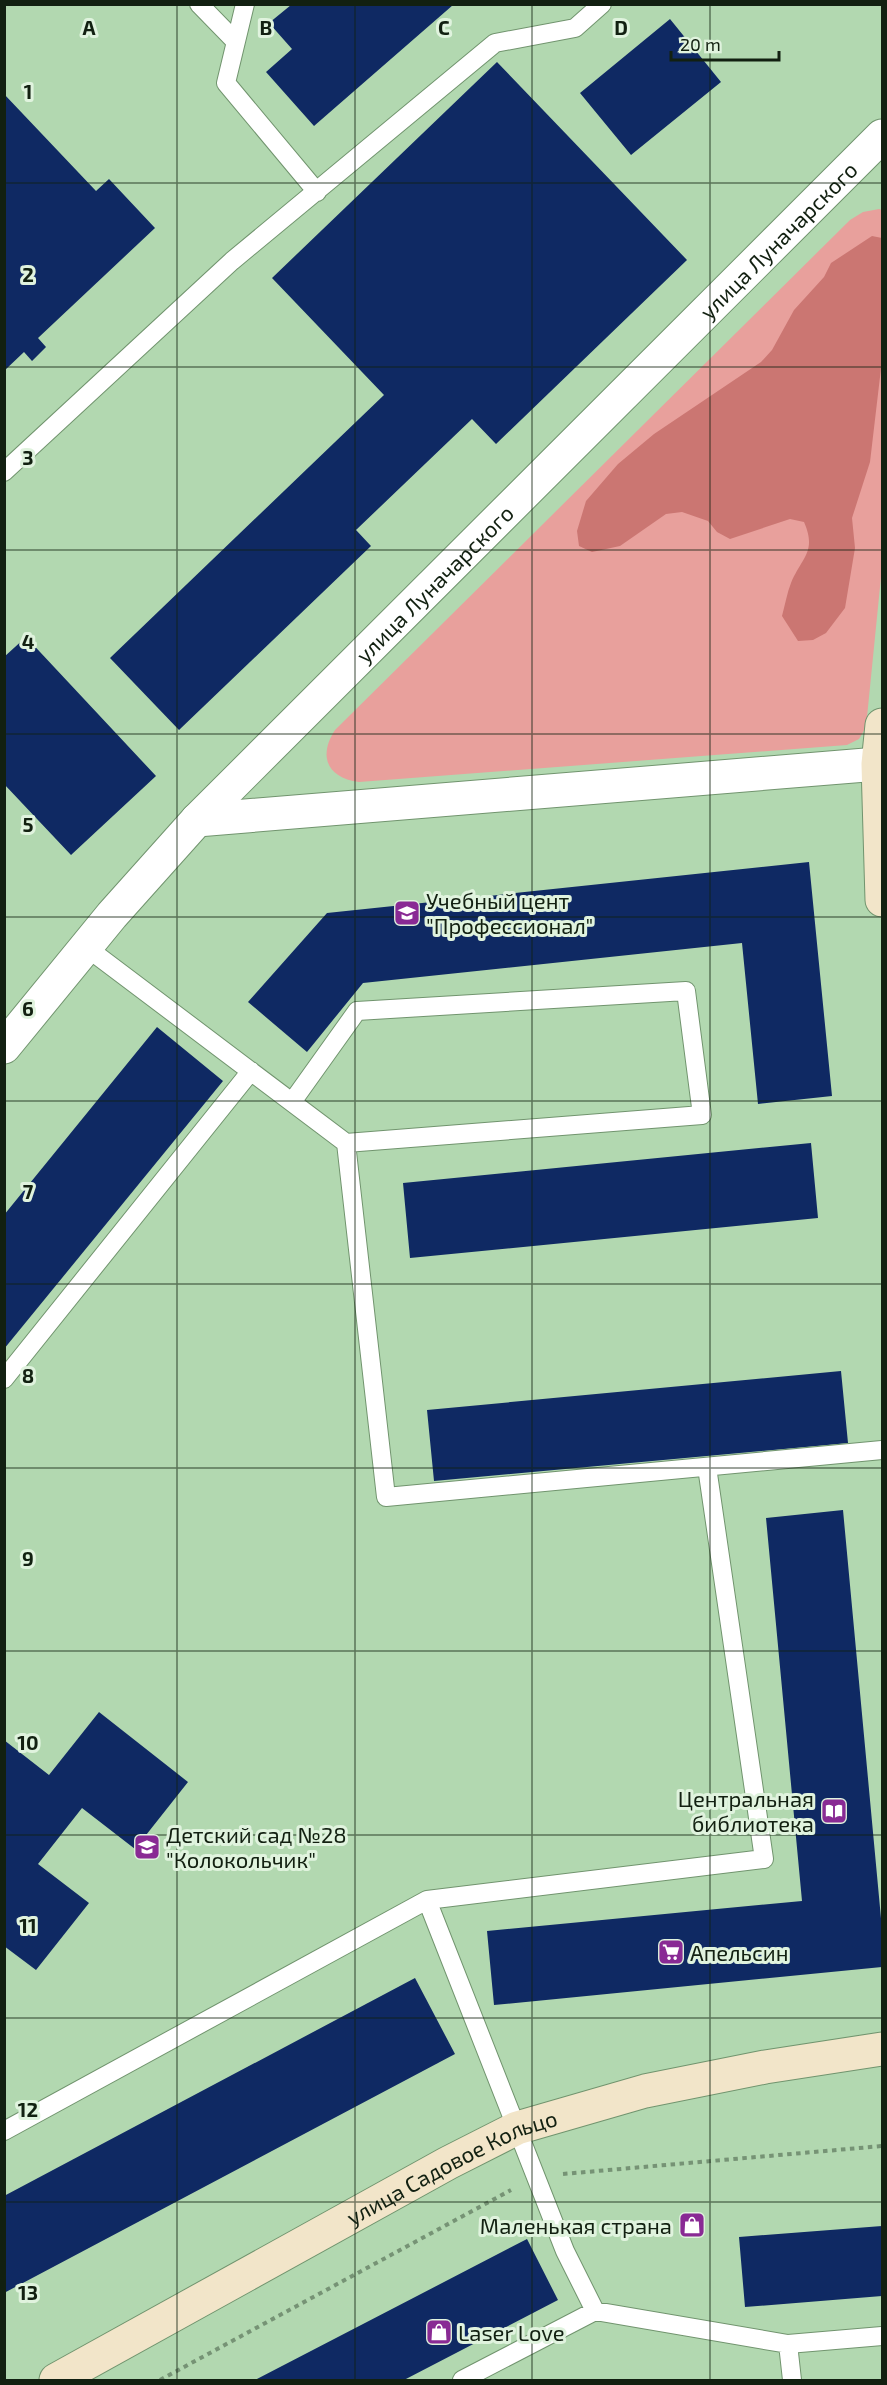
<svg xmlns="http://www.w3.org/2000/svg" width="887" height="2385" font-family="'Exo 2',sans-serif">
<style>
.green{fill:#e8a09c}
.forest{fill:#cb7672}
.building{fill:#0f2963}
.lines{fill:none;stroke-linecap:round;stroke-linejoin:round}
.lane-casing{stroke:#71946e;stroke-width:20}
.street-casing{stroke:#71946e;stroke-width:35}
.secondary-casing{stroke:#71946e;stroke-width:35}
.path{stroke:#769375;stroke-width:4;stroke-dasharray:4.5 4.5;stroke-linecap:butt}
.lane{stroke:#fff;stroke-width:18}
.street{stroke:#fff;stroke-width:33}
.secondary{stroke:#f2e5c9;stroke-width:33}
.grid{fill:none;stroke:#122011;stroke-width:1.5;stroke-opacity:0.55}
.labels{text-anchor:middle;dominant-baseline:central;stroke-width:6;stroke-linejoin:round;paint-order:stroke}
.street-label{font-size:22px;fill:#122011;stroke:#e0f3de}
.poi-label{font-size:22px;fill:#122011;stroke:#e0f3de;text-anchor:start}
.grid-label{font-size:20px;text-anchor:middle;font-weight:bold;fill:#122011;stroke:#e0f3de;stroke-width:6;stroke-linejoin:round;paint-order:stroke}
</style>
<rect width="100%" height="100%" fill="#b2d8b0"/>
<path class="green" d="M879,209L882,210V567L866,727L859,739L847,745L359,782C327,778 318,756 335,730L850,220L863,212Z"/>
<path class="forest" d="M872,236L882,238V360L870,462L852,518L855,548L845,608L826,633L813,640L798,641L782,616C785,605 787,593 791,583C802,557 817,552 804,522L790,519L730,539L717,532L708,521L682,512L666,514L620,546L592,552L579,546L577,531L586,501L618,464L654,434L761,362L772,350L794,310L824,277L831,263Z"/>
<path class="building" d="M291,5H453L314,126L266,72L292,49L269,23Z
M670,19L721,82L631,155L580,93Z
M497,62L687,260L496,444L472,419L356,530L371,546L179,730L110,658L384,395L272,278Z
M4,94L96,191L109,179L155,228L38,338L46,347L32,361L24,352L4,371Z
M26,637L156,776L71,855L4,784V657Z
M809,862L832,1096L758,1104L742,943L363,983L307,1052L248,1002L327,913Z
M157,1027L223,1081L4,1349V1215Z
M811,1143L818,1218L410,1258L403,1183Z
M841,1371L848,1443L434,1481L427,1410Z
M843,1510L882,1929V1967L494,2005L487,1931L802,1901L766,1518Z
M99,1712L188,1782L135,1849L82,1808L38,1864L89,1903L36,1970L4,1946V1740L49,1775Z
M415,1978L455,2054L4,2293V2196Z
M882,2226V2296L745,2307L739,2237Z
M527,2239L558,2300L404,2380H255Z"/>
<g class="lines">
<defs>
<path id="lane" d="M199,4L236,42
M245,4L226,83L317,192
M4,472L232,261L495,43L575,28L602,4
M86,947L346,1143L386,1497L882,1450
M292,1102L357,1011L686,991L702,1115L346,1143
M4,1379L251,1071
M707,1467L764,1859L427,1900L565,2251L595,2311L788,2344L882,2336
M4,2131L427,1900
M788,2344L792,2380
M462,2380L595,2311"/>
<g id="street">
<path d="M197,820L878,764"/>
<path id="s1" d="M4,1047L112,915L197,820L882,136"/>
</g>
<g id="secondary">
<path d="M882,725L878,764L882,900"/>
<path id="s2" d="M56,2380L448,2163L517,2128L645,2091L765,2067L882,2049"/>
</g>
</defs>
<use href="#lane" class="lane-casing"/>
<use href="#street" class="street-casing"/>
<use href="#secondary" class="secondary-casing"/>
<path class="path" d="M563,2174L882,2146
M160,2380L511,2190"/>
<use href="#lane" class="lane"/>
<use href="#street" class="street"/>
<use href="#secondary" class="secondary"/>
</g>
<path class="grid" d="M177,4V2380M355,4V2380M532,4V2380M710,4V2380M4,183H882M4,367H882M4,550H882M4,734H882M4,917H882M4,1101H882M4,1284H882M4,1468H882M4,1651H882M4,1835H882M4,2018H882M4,2202H882"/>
<defs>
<symbol id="school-square" viewBox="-11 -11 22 22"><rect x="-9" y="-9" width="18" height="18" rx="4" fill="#892a94" stroke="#e0f3de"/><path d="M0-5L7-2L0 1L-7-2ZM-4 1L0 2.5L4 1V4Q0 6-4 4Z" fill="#fff"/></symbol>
<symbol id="library-square" viewBox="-11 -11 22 22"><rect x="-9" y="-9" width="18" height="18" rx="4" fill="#892a94" stroke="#e0f3de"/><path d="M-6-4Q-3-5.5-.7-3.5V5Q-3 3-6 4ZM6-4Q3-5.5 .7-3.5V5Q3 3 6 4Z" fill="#fff"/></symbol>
<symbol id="supermarket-square" viewBox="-11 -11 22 22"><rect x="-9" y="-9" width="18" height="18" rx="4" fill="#892a94" stroke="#e0f3de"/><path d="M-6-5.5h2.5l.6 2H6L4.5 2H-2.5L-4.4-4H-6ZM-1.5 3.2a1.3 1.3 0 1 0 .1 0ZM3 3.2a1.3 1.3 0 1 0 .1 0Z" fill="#fff"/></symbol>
<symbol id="shop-square" viewBox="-11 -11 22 22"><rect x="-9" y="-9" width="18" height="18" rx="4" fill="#892a94" stroke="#e0f3de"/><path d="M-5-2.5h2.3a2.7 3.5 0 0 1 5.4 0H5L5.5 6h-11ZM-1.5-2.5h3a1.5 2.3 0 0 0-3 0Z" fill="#fff"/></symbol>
</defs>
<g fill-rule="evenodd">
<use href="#school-square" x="392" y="898" width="30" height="30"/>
<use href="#library-square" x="819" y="1796" width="30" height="30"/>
<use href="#school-square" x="132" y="1832" width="30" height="30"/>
<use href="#supermarket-square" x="656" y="1937" width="30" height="30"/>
<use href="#shop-square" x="677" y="2210" width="30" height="30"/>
<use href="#shop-square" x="424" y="2317" width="30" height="30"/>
</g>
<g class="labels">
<g class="street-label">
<text stroke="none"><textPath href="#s1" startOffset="1119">улица Луначарского</textPath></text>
<text stroke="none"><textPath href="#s1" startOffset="633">улица Луначарского</textPath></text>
<text stroke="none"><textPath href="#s2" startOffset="450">улица Садовое Кольцо</textPath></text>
</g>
<g class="poi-label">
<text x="426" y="900">Учебный цент<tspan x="426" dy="25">"Профессионал"</tspan></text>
<text x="814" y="1798" text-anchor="end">Центральная<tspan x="814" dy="25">библиотека</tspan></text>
<text x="166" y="1834">Детский сад №28<tspan x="166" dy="25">"Колокольчик"</tspan></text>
<text x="690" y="1952">Апельсин</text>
<text x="672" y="2225" text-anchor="end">Маленькая страна</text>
<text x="458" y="2332">Laser Love</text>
</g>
</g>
<g class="grid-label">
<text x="89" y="35">A</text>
<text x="266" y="35">B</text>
<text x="444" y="35">C</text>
<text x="621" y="35">D</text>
<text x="28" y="99">1</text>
<text x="28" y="282">2</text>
<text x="28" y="465">3</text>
<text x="28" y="649">4</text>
<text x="28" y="832">5</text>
<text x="28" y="1016">6</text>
<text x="28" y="1199">7</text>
<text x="28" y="1383">8</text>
<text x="28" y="1566">9</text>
<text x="28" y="1750">10</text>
<text x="28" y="1933">11</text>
<text x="28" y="2117">12</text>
<text x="28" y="2300">13</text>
</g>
<rect width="887" height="2385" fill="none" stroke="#122011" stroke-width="12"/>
<path d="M671 51v9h108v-9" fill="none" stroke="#122011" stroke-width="3"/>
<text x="680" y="51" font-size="18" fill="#122011" stroke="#e0f3de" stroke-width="4.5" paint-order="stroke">20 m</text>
</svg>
